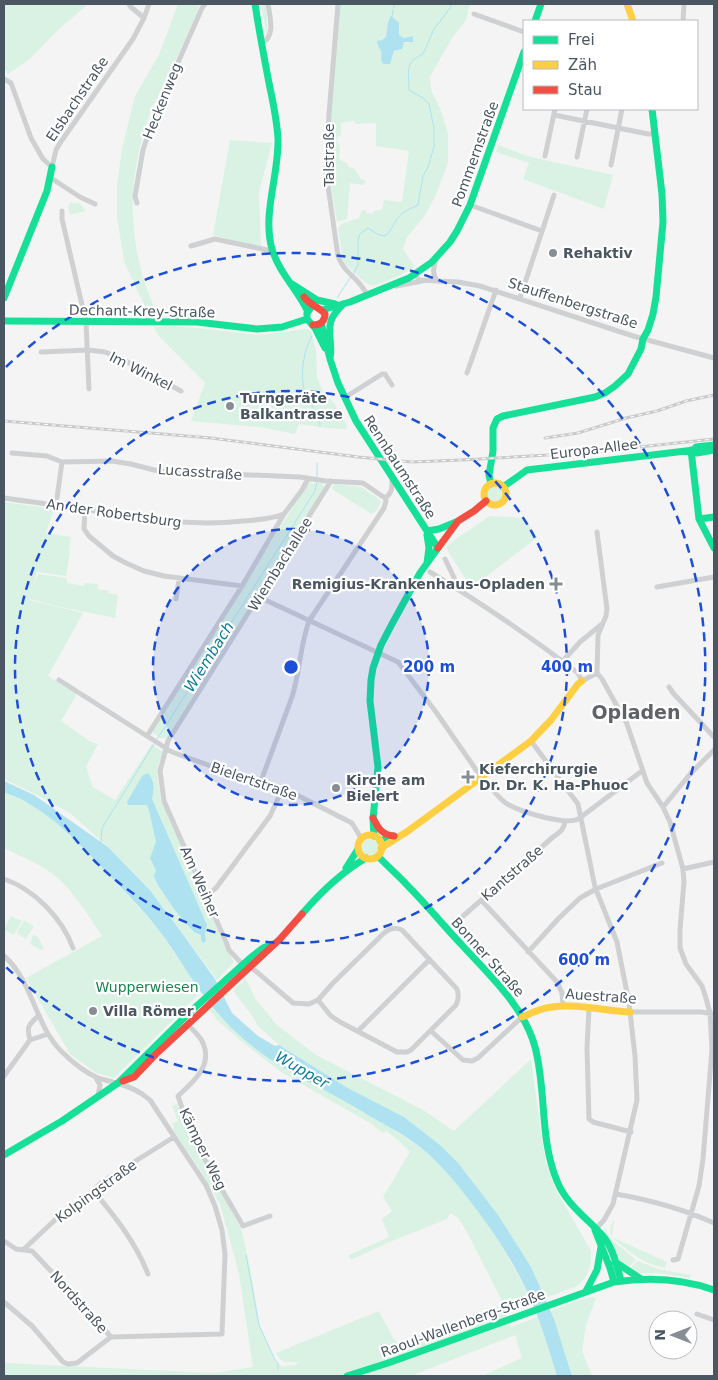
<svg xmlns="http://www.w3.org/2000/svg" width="718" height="1380" font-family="'DejaVu Sans',sans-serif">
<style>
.green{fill:#d9f2e3;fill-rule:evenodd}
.water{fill:#aee2f0}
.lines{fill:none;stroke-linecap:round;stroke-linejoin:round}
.stream{stroke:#aee2f0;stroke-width:1}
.street{stroke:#ced0d2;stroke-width:5}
.fast{stroke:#16e098;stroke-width:7}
.slow{stroke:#ffcf43;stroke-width:7}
.jam{stroke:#f24e42;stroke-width:7}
.rail-casing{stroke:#c9cacc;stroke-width:3}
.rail{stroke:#fff;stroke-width:1;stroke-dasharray:4;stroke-linecap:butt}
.ring{fill:none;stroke:#1d4ed8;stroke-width:2.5;stroke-dasharray:9 6}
.poi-dot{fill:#868d94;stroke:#fff;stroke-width:2}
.labels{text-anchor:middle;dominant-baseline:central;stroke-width:4.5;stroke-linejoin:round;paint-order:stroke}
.street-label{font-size:14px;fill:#4a5661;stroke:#fff}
.poi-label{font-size:14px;font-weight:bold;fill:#4a5661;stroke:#fff;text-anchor:start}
.park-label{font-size:14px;fill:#17864f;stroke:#fff}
.water-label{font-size:15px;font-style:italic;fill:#0c7c9b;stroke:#fff}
.district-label{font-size:19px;font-weight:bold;fill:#5f6368;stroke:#fff}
.centre{fill:#1d4ed8;stroke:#fff;stroke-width:2.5}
.ring-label{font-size:15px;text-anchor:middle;font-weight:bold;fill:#1d4ed8;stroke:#fff;stroke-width:4.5;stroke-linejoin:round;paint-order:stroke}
</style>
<rect width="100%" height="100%" fill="#f4f4f4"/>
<path class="green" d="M4,4H88L58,30L30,59L8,74L4,66Z
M178,4H199L197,13C187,36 176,59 165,82C160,93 153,104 149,116C125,184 127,255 160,319L150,318L124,261L117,217V186L122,149L135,96L159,55Z
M261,4H266L267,20V37Z
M340,4H470L466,20L452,38L430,77L431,90L440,108L448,133V163L435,197L423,218L407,237L403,249L415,267C408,271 378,287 370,285C366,284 346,265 343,261L338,228L341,224L359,218L362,210H366V213L373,214V211L382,210L384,200L402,202L409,151L376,146V123L356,124L354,121L341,123V135L337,137V142L340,146L339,159L348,164V167L354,168L361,179L366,181L364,185L350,183L347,219L337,222L329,173L331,113ZM389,18L399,26V35L401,37L408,38L409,43L404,42L399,50L395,51L389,64H383L381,51L382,40L386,37L387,28Z
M230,140L272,143L259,192L261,247L213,235Z
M498,145L531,157L613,175L604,209L523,179L529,163L496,152Z
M70,203H79L86,211L70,215L68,207Z
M168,326L198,328L259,335L307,329L311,331L316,351L317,377L323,392L334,403L346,424L347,429L327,428L299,424L295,434L260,427L191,421L205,383L158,335L154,327Z
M308,483H323L324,487L323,492L167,738H160L153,733V730Z
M334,484L361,487L380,500L381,503L374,513L371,514L332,489Z
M487 494a8 8 0 1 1 16 0a8 8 0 1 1-16 0Z
M4,502L54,509L46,533L71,537L69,551L70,552L66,576L37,572L33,588L38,574L67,578V583L84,586L85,583L98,584L97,589L109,591L108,593L118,595L115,618L56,606L30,599L29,600L83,613L48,676L77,694L61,721L91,742L98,744L86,767L93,787L115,800L152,744L163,752L158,765L157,774L161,800L192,869L225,947L234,962L217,980L148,887L108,847L70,813L39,796L4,779Z
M490,516L524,518L538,537L471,588L446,548L454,540Z
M4,792L31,804L56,822L83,846L158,929L201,992L114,1078L96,1073L70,1054L26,978L102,936C89,917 76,895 59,879C43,865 22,857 4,848Z
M362 847a8 8 0 1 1 16 0a8 8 0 1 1-16 0Z
M11,916L22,921L14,935L4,930Z
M24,920L34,926L26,939L17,933Z
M33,934L38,937L44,948L41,950L30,944Z
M246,979L256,1000L277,1025L316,1055L423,1110L454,1131L531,1059L542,1141L546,1162L555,1188L591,1251V1264L586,1277L577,1286L545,1298L538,1282L468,1175L440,1145L404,1117L346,1087L279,1045L259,1027L250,1013L233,991Z
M213,1008C243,1044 276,1062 316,1085C342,1100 367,1115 393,1129C408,1138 422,1148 436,1161C476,1199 508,1253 532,1303L506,1314L511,1327L538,1317L557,1376H482L522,1358L515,1335L411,1376H4V1363L214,1373L253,1367L239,1274L220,1204L201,1171L173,1130L174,1127L172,1123L178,1121L172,1106L177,1104L185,1125L241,1229L250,1267L260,1327L276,1361L281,1366L295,1365L300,1362C289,1362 281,1365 276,1353L379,1311L393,1338L398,1343L478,1312L502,1305L503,1303L467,1232L458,1218L450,1213L447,1219L387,1243L351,1260L349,1255L389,1237L382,1219L392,1211L383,1197L410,1152L399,1141L386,1131L384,1133L375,1128V1126L281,1072L240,1040L216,1019V1018L210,1011Z
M614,1219L612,1237L667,1262L665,1268C643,1264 628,1251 612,1237C608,1230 611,1226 614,1219Z
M606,1226L607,1228V1232L610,1238L636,1260L627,1268C616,1258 605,1241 606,1226Z
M638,1261L658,1269L691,1275L690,1278L658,1273H638L629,1269Z
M593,1297L596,1298L586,1325L582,1351L592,1376H572L551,1311L578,1300Z"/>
<path class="water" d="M391,16L399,23V35L404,38L413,36V42H404L402,49L394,51L390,64H383C380,60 382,56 381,51C379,47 377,45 377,41L382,40L386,37C387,31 387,21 391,16Z
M148,773C155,782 154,788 152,799L207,925L205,934L206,941L203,943L201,940V935L194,932L174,909L158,885L154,876L156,870L150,858L156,842L149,810L147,805H128L127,802L142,776Z
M4,781L34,795L108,847L149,889L179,929L215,979L232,1013L258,1036L275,1046L279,1045L346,1087L404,1117L440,1145L459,1164L498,1215L531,1267L545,1298L554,1319L572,1376H557C549,1351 542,1325 531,1301C516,1265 494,1232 470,1201C453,1179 435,1157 412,1141C397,1130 379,1122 363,1112C336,1096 308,1081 280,1066C259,1052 239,1037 222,1018C197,991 180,958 158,929C144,911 128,895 112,878C87,852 63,824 31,805C23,799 13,796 4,792Z"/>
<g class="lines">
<path class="stream" d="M394,8V4
M392,17L393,10
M353,275L358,265V240L360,234L368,228L379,235L385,236C391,231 393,225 397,219C403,211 410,209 418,205L423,176L428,167L434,147V128L429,104L423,98L409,90C409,70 404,63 423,54L434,29L451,7L450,4
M337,298L350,278
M312,336C302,353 298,384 309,401C315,411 320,414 320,426
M317,477V463
M156,741L315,491L317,481
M101,843L102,828L154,744
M246,1255L259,1325L275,1360L278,1363V1370"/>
<path class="street" d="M129,4L131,7L144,18
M338,4L329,114L326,172L338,256C344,274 360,278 367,295
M474,14L524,32
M683,21L684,4
M261,43C276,38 270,17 268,4
M4,79L11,83L31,138L43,159L52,167
M554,114L559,116L648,134H655
M545,156L555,109
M577,157L587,109
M611,165L622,109
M52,167L56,150L60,143L133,39L144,18L149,4
M51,178L80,197L95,204
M137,203L135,196L143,150L154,117L202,8L205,4
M470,205L542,231
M62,211V219L86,322L89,389
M191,246L215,239L272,251
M436,259C434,266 431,275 438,281
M414,274L419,280L458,282L480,286L633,336L714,358
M396,286L422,281
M520,298L554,195
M41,352L88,350L105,352L120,358L181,391
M467,373L496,290
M344,398L382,374H385L392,385
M12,453L47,456L62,462L112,461L131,464L158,471L300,477L326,481L363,483L385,498
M4,498C30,502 57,505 83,509C137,518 188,527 243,521C257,520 271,519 284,514
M385,498C393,493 392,486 392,478
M56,505L62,462
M85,510L84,529L89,536L113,556L126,563L144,571L164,576L242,586
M597,532L607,609L606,616L598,635L597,673
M445,559L460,590
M430,572C481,603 530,636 578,673L582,681L597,673
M657,587L714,577
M259,597L398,662L436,712L481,777C491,785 497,799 509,805C522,812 571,828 581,817L642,771
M176,599L179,579
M562,662L580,642L602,624
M597,673L602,679L627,724L647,783L663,807L670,822L683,869L684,882L680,929V948L686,964L702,986L705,995L710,1013L712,1049L703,1159L699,1186L678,1259L673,1260
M59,680L172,752L252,781H261L282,790H287L352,823L361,838
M669,687L673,693L714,737
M147,736L242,586L284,514L302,490L308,479
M531,741L578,804L595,887L617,942L629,1003L635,1056L637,1100L613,1204L604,1220L595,1230
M261,781L292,697C300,672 300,646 309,621L384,508L386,501L385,498
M663,807L691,773L714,750
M683,869L714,862
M4,879C34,889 62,918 73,948
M206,896L216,888L270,816L282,790
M481,900L557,982L562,993L563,1005
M455,920L462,917L553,837C560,832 564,830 565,821
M528,952L559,918L580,898L596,889L662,863
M4,956C33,981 34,1023 61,1051C71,1061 84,1072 98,1078C104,1080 110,1081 116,1083C128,1086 141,1092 150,1100L206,1185L215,1206L222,1230L225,1254L222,1334L111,1337L86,1308L32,1251L16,1249L4,1241
M243,965L229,950L226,942L164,801L160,771L168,741L331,481
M251,967L293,1003L309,1004L318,1000L331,1016L340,1022L397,1052H407L411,1050L456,1005C459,999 459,995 457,989L402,930C395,927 390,928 384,933L333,983L318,1000
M589,1008L587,1048L589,1119L593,1122L631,1132
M630,1012H701L714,1014
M188,1025C193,1030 200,1036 203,1043C213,1066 193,1082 178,1096C192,1142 219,1184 243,1226L270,1216
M358,1031L429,960
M431,1031L463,1060L472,1061L478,1058L522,1017
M30,1040C26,1026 29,1025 39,1015
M4,1076L30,1040L48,1034
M96,1078L100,1085L98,1096
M93,1190C115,1217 135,1241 148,1274
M616,1194C650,1200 683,1209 714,1223
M23,1250L56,1219L88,1196L93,1190L102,1182L174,1137
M4,1302L32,1326L63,1362L68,1364L77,1363L111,1337
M697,1314L714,1320"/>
<path class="fast" d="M255,4C259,30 264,57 269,83C273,102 277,120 278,139C279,176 262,213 272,249C279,273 298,290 308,312
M535,21L541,4
M292,284L317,300L335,304
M4,298L47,191L52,167
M310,309L307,313V319L315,328L325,348
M322,310L350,302L409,278L432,262L450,242L457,231L470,205L524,52
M4,321L197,322L257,329L282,327L307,319
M321,323L330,359L338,383L356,421L438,548L420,573L392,624L381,645L373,668L371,680L370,701L378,767L373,819L374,836
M330,358C333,346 327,333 331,321C333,314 339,309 343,304
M691,450L699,519L714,548
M694,450L697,453L714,450
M491,484L489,475L493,451V428L497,419L503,416L595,397L605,393L615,386L628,374L641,349L643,339L648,330L653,314L656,297L663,222L662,194L652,109
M503,487L527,470L694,450L696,447L714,445
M699,519L714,517
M427,531L439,529L456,522
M427,535L429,548L427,563
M380,841L393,836
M378,856C387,866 398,875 407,885C426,904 443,925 461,944C489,975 524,1006 535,1047C547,1092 539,1137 557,1181C566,1204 587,1218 603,1236C613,1248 617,1266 621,1281
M346,868L358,849
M302,914C320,893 342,872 366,858
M4,1155L62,1121L118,1083L190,1012L249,959L263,948L273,944
M595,1230L610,1268L614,1282
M615,1262L641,1279
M586,1291L597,1270L601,1247
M347,1376L388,1363L614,1282C648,1277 681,1278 714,1290"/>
<path class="slow" d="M627,4L633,21
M484 494a11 11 0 1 1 22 0a11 11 0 1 1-22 0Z
M358 847a12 12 0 1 1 24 0a12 12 0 1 1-24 0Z
M381,848L408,831L531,741L551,720L578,684L582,681
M522,1017C532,1013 541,1008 552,1007C577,1003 604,1011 630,1012"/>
<path class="jam" d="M304,297C311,306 319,307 325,314C325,322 320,325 313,325
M438,548L458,521L474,511L486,501
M373,818C378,828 382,835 394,836
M123,1081L134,1077L156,1054L280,939L302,914"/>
<defs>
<path id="rail" d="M4,421L211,438L358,457L412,462L461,460L583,453L714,439
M545,438L578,433L626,418L657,411L686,401L714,395"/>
</defs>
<use href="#rail" class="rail-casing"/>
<use href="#rail" class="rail"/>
</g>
<circle cx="291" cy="667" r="138" fill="#1d4ed8" fill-opacity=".12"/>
<g class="ring">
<circle cx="291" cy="667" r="138"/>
<circle cx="291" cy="667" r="276"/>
<path d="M6 367A414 414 0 1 1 6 967"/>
</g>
<g class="poi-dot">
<circle cx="553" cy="253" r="5"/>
<circle cx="230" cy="406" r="5"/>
<path d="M553.5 576.5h5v5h5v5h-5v5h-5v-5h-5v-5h5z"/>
<path d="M465.5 769.5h5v5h5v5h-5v5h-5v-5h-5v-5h5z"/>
<circle cx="336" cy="788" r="5"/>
<circle cx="93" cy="1011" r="5"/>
</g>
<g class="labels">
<g class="street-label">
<text transform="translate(77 99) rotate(-56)">Elsbachstraße</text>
<text transform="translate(162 101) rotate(-68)">Heckenweg</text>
<text transform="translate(475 154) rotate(-70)">Pommernstraße</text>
<text transform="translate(329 155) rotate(-90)">Talstraße</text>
<text transform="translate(573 303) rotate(18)">Stauffenbergstraße</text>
<text transform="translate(142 311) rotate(1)">Dechant-Krey-Straße</text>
<text transform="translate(141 371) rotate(27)">Im Winkel</text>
<text transform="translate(594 449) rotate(-7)">Europa-Allee</text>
<text transform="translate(400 467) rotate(57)">Rennbaumstraße</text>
<text transform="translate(200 472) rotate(4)">Lucasstraße</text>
<text transform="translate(114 513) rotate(8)">An der Robertsburg</text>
<text transform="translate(280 564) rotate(-58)">Wiembachallee</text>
<text transform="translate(254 781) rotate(19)">Bielertstraße</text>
<text transform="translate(512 873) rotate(-41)">Kantstraße</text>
<text transform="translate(200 882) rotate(66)">Am Weiher</text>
<text transform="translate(488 957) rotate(48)">Bonner Straße</text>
<text transform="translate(601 996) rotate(4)">Auestraße</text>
<text transform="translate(203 1149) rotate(64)">Kämper Weg</text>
<text transform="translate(96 1191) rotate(-36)">Kolpingstraße</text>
<text transform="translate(79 1302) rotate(48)">Nordstraße</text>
<text transform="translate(463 1323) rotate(-20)">Raoul-Wallenberg-Straße</text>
</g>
<g class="poi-label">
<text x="563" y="253">Rehaktiv</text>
<text x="240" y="398">Turngeräte<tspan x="240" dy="16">Balkantrasse</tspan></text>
<text x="545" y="584" text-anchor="end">Remigius-Krankenhaus-Opladen</text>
<text x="479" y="769">Kieferchirurgie<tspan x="479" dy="16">Dr. Dr. K. Ha-Phuoc</tspan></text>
<text x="346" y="780">Kirche am<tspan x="346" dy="16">Bielert</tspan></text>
<text x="103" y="1011">Villa Römer</text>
</g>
<g class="park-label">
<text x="147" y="987">Wupperwiesen</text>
</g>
<g class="water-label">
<text transform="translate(209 657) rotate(-58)">Wiembach</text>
<text transform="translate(302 1070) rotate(30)">Wupper</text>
</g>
<g class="district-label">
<text x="636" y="712">Opladen</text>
</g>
</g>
<circle cx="291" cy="667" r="8" class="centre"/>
<g class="ring-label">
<text x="429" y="672">200 m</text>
<text x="567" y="672">400 m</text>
<text x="584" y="965">600 m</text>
</g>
<rect width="718" height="1380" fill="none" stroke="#4a5661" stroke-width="10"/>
<rect x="523" y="20" width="175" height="90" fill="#ffffff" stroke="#b7bbc0"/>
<rect x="533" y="36" width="25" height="8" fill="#16e098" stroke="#b7bbc0"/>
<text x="568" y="45" font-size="15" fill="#4a5661">Frei</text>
<rect x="533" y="61" width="25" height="8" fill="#ffcf43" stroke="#b7bbc0"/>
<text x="568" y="70" font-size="15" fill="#4a5661">Zäh</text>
<rect x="533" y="86" width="25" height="8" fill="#f24e42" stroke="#b7bbc0"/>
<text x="568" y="95" font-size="15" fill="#4a5661">Stau</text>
<g transform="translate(673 1335) rotate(270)"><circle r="24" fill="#ffffff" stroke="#b7bbc0"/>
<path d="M0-4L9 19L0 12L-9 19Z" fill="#868d94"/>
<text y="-8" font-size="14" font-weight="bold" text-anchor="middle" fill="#4a5661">N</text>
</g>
</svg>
